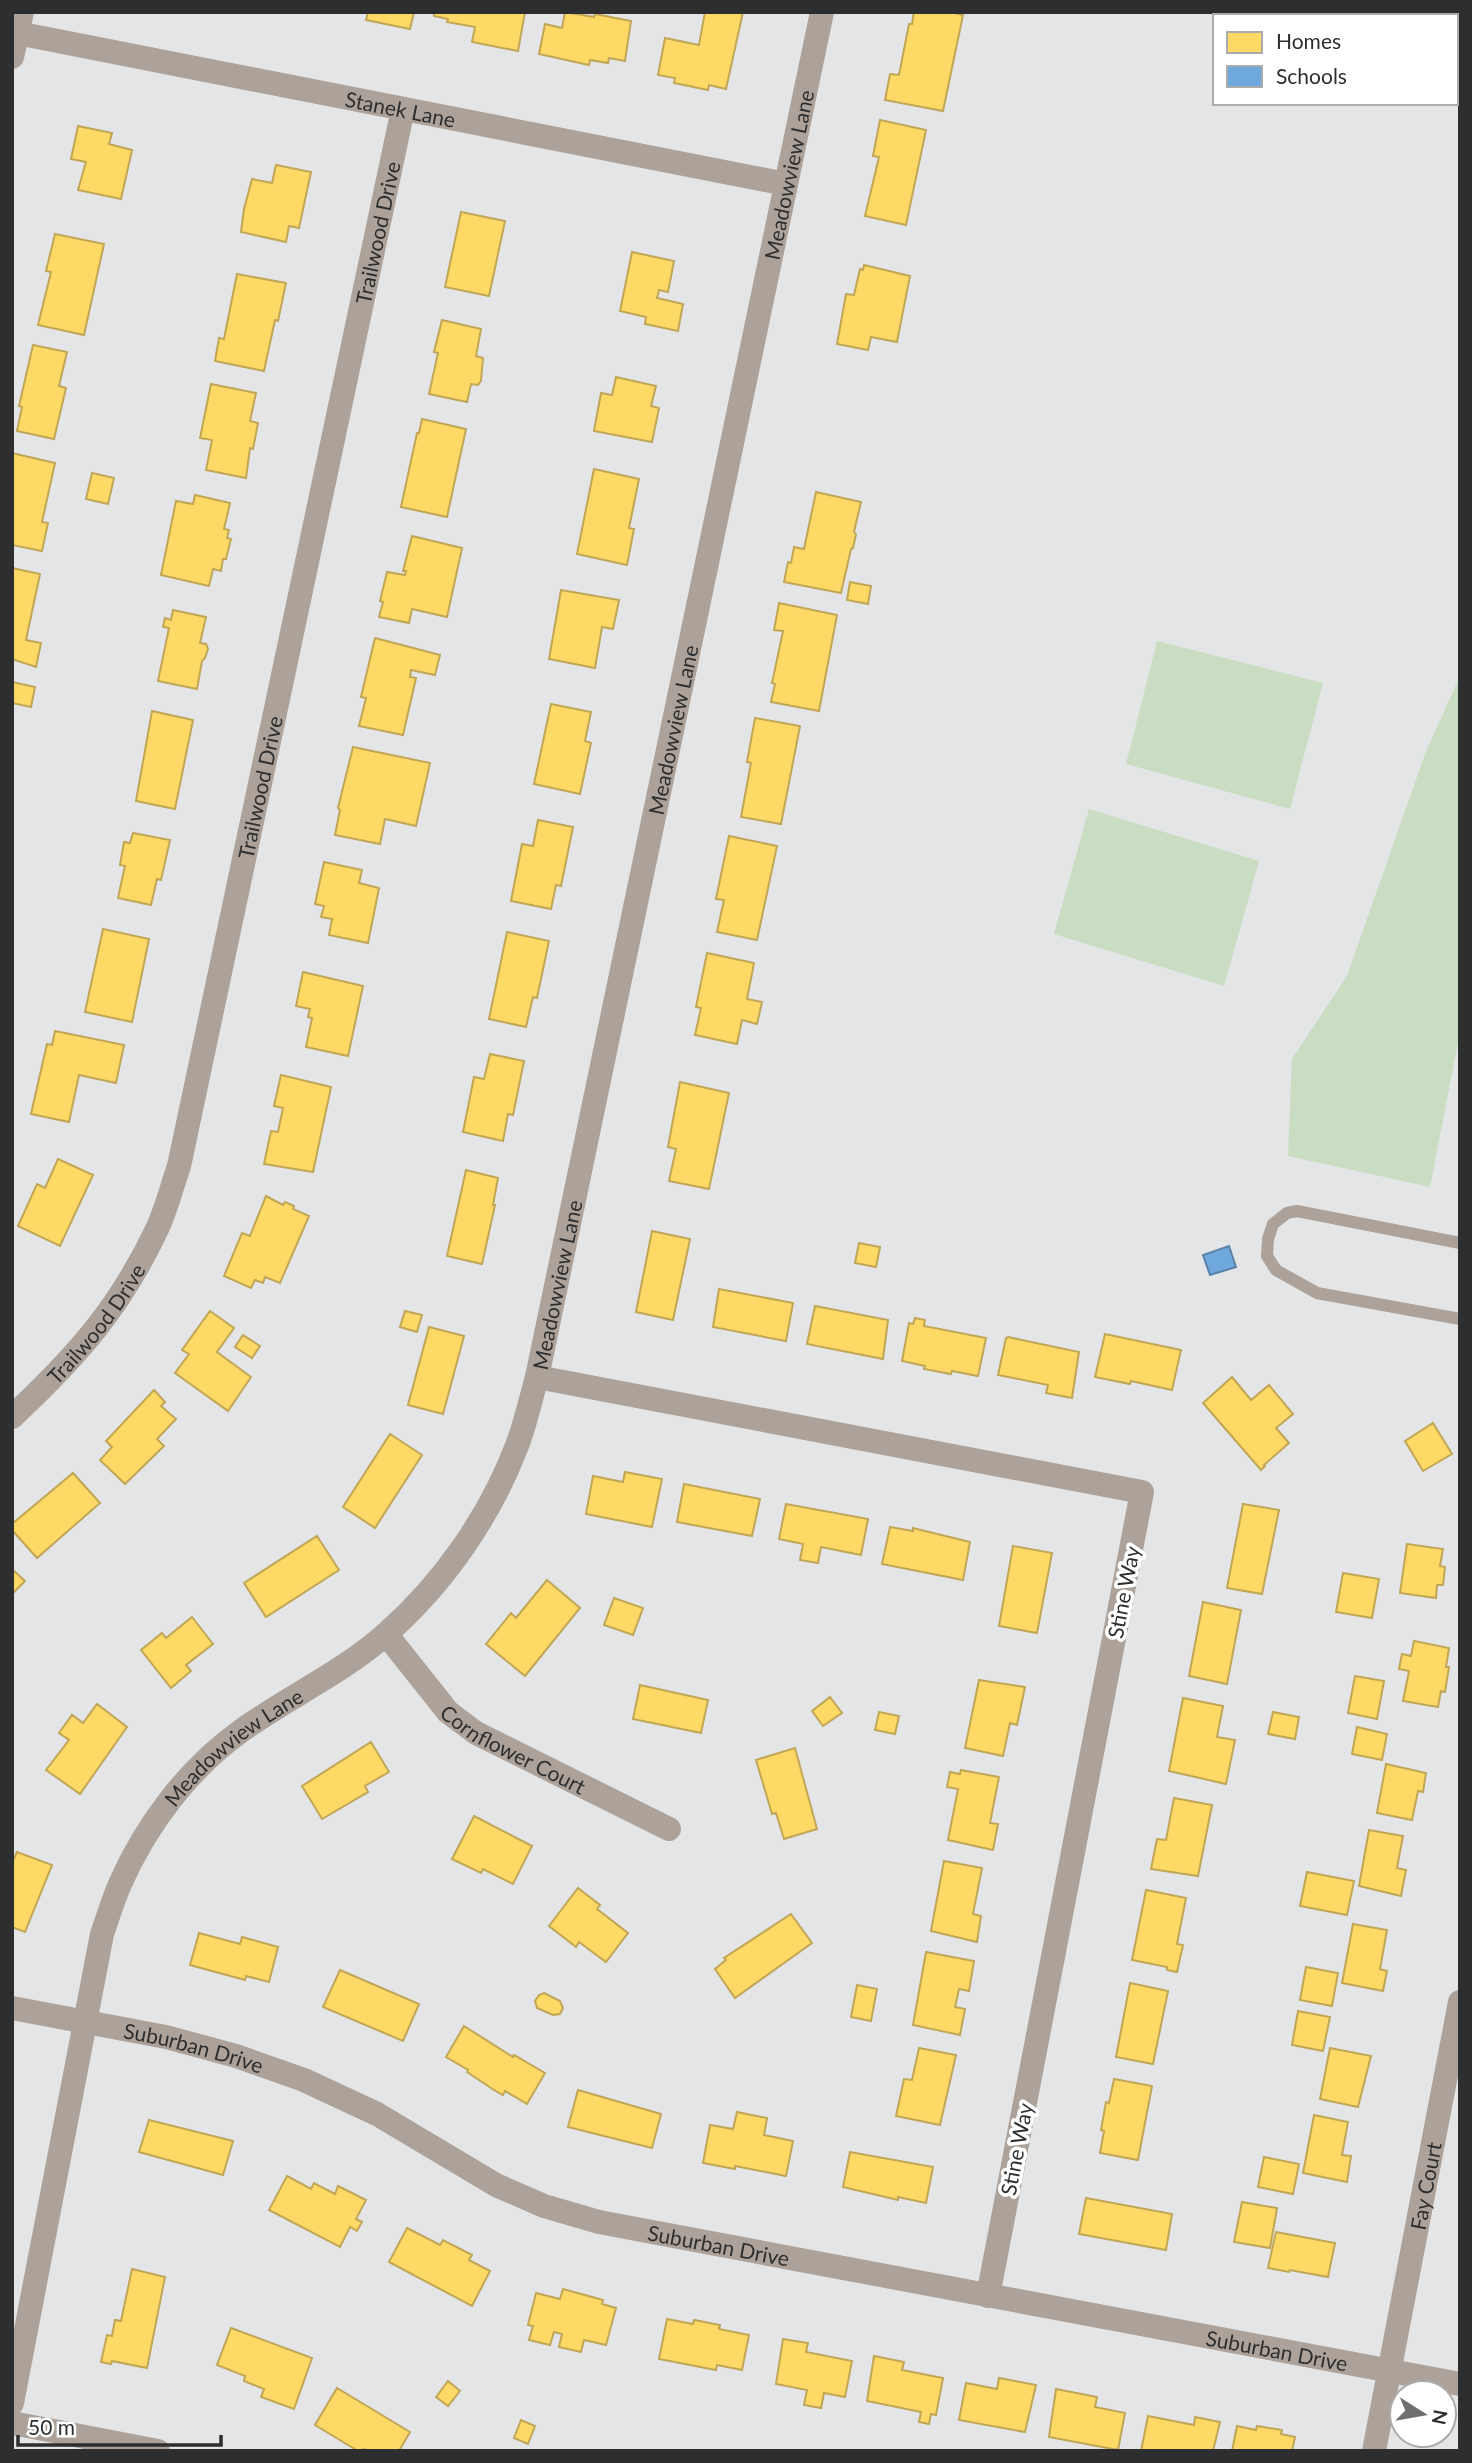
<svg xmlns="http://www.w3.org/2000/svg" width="1472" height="2463" font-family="Lato,sans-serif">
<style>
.green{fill:#cadcc1}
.homes{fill:#ffd966;stroke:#c0a656;stroke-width:2}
.schools{fill:#6fa8dc;stroke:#5b83a8;stroke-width:2}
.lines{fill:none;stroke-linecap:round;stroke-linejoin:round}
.service{stroke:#aca299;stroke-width:12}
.minor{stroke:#aca299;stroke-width:24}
.labels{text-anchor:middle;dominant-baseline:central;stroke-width:7;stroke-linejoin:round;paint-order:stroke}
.street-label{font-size:21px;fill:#2d2e2f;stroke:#fff}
</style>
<rect width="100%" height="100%" fill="#e4e5e6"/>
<path class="green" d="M1157,641L1323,683L1290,809L1126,764Z
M1460,676V1032L1430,1187L1288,1156L1292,1059L1347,976L1425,754Z
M1089,809L1259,861L1224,986L1054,934Z"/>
<path class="homes" d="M368,12H414L410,29L366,20Z
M434,12H525L518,51L472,42L475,27L447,22L448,19L434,16Z
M565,12L594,17L595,14L631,21L625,61L609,58L608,63L590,60L589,65L539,54L545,24L562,28Z
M705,12H743L726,89L709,85L708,90L674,83L675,78L658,75L665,38L699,45Z
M914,12H949L963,15L943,111L885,100L890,74L899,75L909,24H912Z
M880,120L926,130L906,225L865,216L879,157L873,156Z
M78,126L112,133L109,144L132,150L121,199L78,190L86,162L71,159Z
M276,165L311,172L299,228L289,226L286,242L241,232L244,209L252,179L272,183Z
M461,212L505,221L489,296L445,287Z
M55,234L104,244L84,335L38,325L51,272L46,271Z
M632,252L674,261L668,292L659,290L657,298L683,304L678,331L645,324L646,317L620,311Z
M864,265L910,276L897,342L871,337L868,350L837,344L846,294L854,295L860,269L863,270Z
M237,274L286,283L278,321L275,320L264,371L215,361L219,338L224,339Z
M442,320L481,329L476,356L483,358L481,381L478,385L471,384L467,402L429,394L438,353L434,352Z
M33,345L67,352L59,386L66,388L54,439L17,431L22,407L19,406Z
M616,377L656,386L651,406L659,408L652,442L594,431L601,393L612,395Z
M211,384L256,393L250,421L258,423L253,449L250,448L246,478L206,470L212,440L200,438Z
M422,419L466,429L447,517L401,507L417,433H419Z
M12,453L55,463L42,522L48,523L42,551L12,545Z
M594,469L639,479L629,528L634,529L627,565L577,554Z
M92,473L114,478L108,504L86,499Z
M816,492L861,502L854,532L856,534L853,548L851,549L841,593L784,582L788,562L791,563L794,547L804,549Z
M195,495L230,503L224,529L229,530L227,538L231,539L226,559H223L221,571L213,569L209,586L161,575L176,501L193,504Z
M412,536L462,548L447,617L412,609L409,623L379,617L383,602L380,601L387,572L405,575L406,571H403Z
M12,568L40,574L26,640L41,643L36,667L12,659Z
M850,582L871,586L868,604L847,600Z
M561,590L619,600L613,629L602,627L595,668L549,659Z
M779,603L837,615L819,711L771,702L775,684L772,683L783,631L774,630Z
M173,610L206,617L200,643L206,644L208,649L205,658L202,661L197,689L158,681L169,628L163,627L165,618L171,620Z
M375,638L440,655L435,675L411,670L410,677L416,678L403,735L359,726L366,698L361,697Z
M12,682L35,687L31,707L12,703Z
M551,704L591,712L585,741L591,743L580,794L534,784Z
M152,711L193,720L175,809L136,801Z
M755,718L800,726L781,824L741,817L751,763L747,762Z
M353,747L430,763L416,826L385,819L380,844L335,835L340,810L338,808Z
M538,820L573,827L561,886L556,885L551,909L511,901L522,844L533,846Z
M133,833L170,840L161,880L157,879L151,905L118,898L125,866L120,865L124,842L130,843Z
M729,836L777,846L757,940L717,932L724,900L716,899Z
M324,862L362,870L359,883L379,888L368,943L329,935L332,919L321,917L324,906L315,904Z
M103,929L149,939L132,1022L85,1012Z
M507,932L549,941L537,998L533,997L526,1027L489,1019Z
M707,953L754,963L747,999L762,1002L757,1024L742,1020L737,1044L695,1035L701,1008L696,1007Z
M303,972L363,986L348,1056L306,1047L312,1018L308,1017L310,1009L296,1006Z
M55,1031L124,1045L116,1083L79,1075L69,1122L31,1114L47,1044L52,1045Z
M490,1054L524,1061L513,1115L508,1114L503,1141L463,1132L474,1077L484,1079Z
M281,1075L331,1087L313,1172L264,1164L271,1131L278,1132L283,1108L274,1106Z
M680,1082L729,1093L709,1189L669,1181L676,1149L668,1147Z
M58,1159L93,1175L60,1246L18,1226L37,1184L45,1188Z
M466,1170L498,1178L493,1205H495L482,1264L447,1256Z
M266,1196L283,1205L285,1202L294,1206L293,1209L309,1216L280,1283L265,1277L263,1283L255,1280L251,1288L224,1276L242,1233L250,1236Z
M652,1231L690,1239L673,1320L636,1312Z
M859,1243L880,1247L876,1267L855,1263Z
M719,1289L793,1303L786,1341L713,1327Z
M815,1306L888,1320L883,1359L807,1344Z
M210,1311L234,1328L217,1352L251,1377L228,1411L175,1373L189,1354L182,1350Z
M405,1311L422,1315L417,1332L400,1327Z
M915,1318L925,1320L924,1326L986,1338L978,1376L952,1371L951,1374L924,1369L925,1366L902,1361L909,1323L913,1324Z
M429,1327L464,1336L443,1414L408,1405Z
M1105,1334L1181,1350L1172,1390L1131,1381L1130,1384L1095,1377Z
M243,1335L260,1346L252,1358L235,1347Z
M1008,1337L1079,1352L1072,1398L1046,1393L1048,1385L998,1375L1006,1338Z
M1232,1377L1251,1400L1269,1385L1293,1414L1276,1428L1289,1443L1264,1465L1265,1466L1261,1470L1203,1403Z
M154,1390L165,1402L161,1406L176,1419L157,1439L164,1446L125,1484L100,1460L112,1447L106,1441Z
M1433,1423L1452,1454L1423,1471L1405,1441Z
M390,1434L422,1455L375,1528L343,1507Z
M625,1472L662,1479L652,1527L586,1514L593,1476L623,1482Z
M73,1473L100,1503L37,1558L12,1530V1524Z
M684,1484L760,1499L752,1536L677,1522Z
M786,1504L868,1519L861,1555L821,1547L818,1563L800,1560L803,1544L779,1539Z
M1243,1504L1279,1510L1262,1594L1227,1588Z
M890,1527L913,1531V1528L970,1542L963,1580L882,1564Z
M317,1536L339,1570L266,1617L244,1583Z
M1407,1544L1443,1549L1440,1566L1445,1567L1443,1585H1437L1436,1598L1400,1593Z
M1013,1546L1052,1553L1037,1633L999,1626Z
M12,1569L25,1581L12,1594Z
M1343,1573L1379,1579L1372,1618L1336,1612Z
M547,1580L580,1608L525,1676L486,1644L511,1613L516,1618Z
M614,1598L643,1608L633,1635L604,1625Z
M1203,1602L1241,1610L1227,1684L1189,1676Z
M192,1617L213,1644L186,1665L191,1671L171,1688L141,1650L162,1633L166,1638Z
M1414,1641L1449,1648L1446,1667H1449L1445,1692L1441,1691L1438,1707L1403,1701L1409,1671L1399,1669L1402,1654L1411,1656Z
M1355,1676L1384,1681L1377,1719L1348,1713Z
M979,1680L1025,1687L1017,1725L1010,1723L1003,1756L965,1748Z
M640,1685L708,1700L701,1733L633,1719Z
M830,1697L842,1713L823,1726L812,1711Z
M1183,1698L1223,1706L1217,1737L1235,1740L1226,1784L1169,1771Z
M97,1704L127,1727L80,1794L46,1770L69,1740L59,1733L72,1715L83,1723Z
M879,1712L899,1716L895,1734L875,1730Z
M1273,1712L1299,1717L1295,1739L1268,1734Z
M1357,1727L1387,1734L1382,1760L1352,1754Z
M371,1742L389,1772L365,1786L368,1792L322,1819L302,1786Z
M795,1748L817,1829L784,1839L776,1813L772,1814L756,1760Z
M1386,1764L1426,1773L1423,1792L1418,1791L1412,1820L1377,1813Z
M961,1770L999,1777L990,1823L998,1824L993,1850L948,1840L958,1789L947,1787L950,1772L960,1774Z
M1174,1798L1212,1805L1198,1876L1151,1869L1157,1839L1166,1840Z
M474,1816L532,1846L513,1884L483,1869L481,1873L452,1859Z
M1369,1830L1403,1836L1397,1868L1406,1870L1401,1896L1359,1886Z
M17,1852L52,1865L25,1932L12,1927V1863Z
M944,1861L982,1868L973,1914L981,1916L977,1942L931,1931Z
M1307,1872L1354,1881L1347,1915L1300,1906Z
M578,1888L600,1905L597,1909L628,1933L606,1962L579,1942L576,1947L549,1926Z
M1146,1890L1186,1898L1177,1944L1183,1945L1177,1972L1167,1970V1967L1132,1960Z
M791,1914L812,1943L735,1998L715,1969L726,1960L724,1958Z
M1353,1924L1387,1930L1380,1969L1387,1971L1383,1991L1342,1983Z
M199,1933L240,1944L242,1937L278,1947L269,1982L246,1976L245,1980L190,1965Z
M926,1952L974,1961L969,1991L959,1989L955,2007L965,2009L960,2035L913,2025Z
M1306,1967L1338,1973L1332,2006L1300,2000Z
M340,1970L419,2004L403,2041L323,2007Z
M1130,1983L1168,1991L1153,2064L1116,2057Z
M857,1985L877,1989L871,2021L851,2017Z
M544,1993L560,2001L563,2008L560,2014L553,2015L537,2008L535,2001L539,1995Z
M1298,2011L1330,2017L1323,2051L1292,2045Z
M464,2026L513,2057L514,2055L545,2073L527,2104L505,2091L503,2095L494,2090L467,2072L468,2070L446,2057Z
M919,2048L956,2055L940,2125L896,2116L904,2079L912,2080Z
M1330,2048L1371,2056L1358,2107L1320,2099Z
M1114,2079L1152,2086L1138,2160L1100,2153L1104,2131L1101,2130L1106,2102L1109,2103Z
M578,2090L661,2114L652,2148L568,2127Z
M737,2112L767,2118L764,2135L793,2141L786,2176L735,2166V2169L703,2163L710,2125L733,2129Z
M1314,2115L1348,2122L1342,2155L1351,2156L1347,2182L1303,2173Z
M149,2120L233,2141L223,2175L139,2152Z
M850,2152L933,2167L926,2203L898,2197V2200L843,2187Z
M1264,2157L1299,2164L1293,2194L1258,2187Z
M287,2176L311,2189L314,2183L335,2194L338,2186L366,2200L356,2219L362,2222L357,2231L350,2227L340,2247L269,2210Z
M1086,2198L1172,2214L1166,2250L1079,2234Z
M1242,2202L1277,2208L1270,2248L1234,2242Z
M407,2228L440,2245L443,2240L472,2255L469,2260L490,2271L472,2306L389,2262Z
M1276,2232L1335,2243L1328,2277L1290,2270L1289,2272L1268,2268Z
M132,2269L165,2277L147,2368L112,2361L111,2364L101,2362L107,2335L112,2336L115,2320L121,2321Z
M563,2289L603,2300L602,2304L616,2308L606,2345L584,2340L581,2352L559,2347L562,2334L554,2332L550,2345L529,2340L533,2326L528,2325L536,2293L560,2299Z
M667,2319L693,2324L694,2320L720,2325L719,2329L749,2335L742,2370L717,2365L716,2370L659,2359Z
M231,2328L312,2358L294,2409L261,2397L264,2389L244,2381L245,2376L217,2365Z
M783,2339L808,2343L806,2352L852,2361L845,2397L824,2393L821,2408L804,2405L807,2390L776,2384Z
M874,2356L904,2362L902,2370L943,2378L936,2415L931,2414L929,2424L919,2422L921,2412L867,2401Z
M999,2378L1036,2385L1025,2432L959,2420L966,2383L997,2389Z
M448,2381L460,2391L448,2406L436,2397Z
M337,2388L410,2432L399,2451H367L364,2449L358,2451L315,2425Z
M1056,2389L1097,2397L1095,2407L1125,2413L1118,2450L1049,2437Z
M1148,2416L1194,2425L1195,2417L1220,2422L1213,2451H1141Z
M521,2420L535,2426L528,2444L514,2438Z
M1237,2426L1256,2430L1257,2426L1282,2430L1281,2434L1295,2437L1292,2451H1232Z"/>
<path class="schools" d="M1229,1246L1236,1267L1210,1275L1203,1255Z"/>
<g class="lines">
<path class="service" d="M1460,1243L1297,1211L1287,1213L1273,1224L1268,1239L1267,1256L1276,1270L1317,1293L1460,1319"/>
<g class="minor">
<path id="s1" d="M12,32L786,184"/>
<path d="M12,57L22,12"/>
<path d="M537,1377L1142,1492L988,2296"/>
<path id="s2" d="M12,1417C77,1356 120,1308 158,1227C167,1207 172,1186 179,1166L403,109"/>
<path id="s3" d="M386,1634L448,1712L476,1733L669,1829"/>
<path id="s4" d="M12,2008L166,2037L236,2056L304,2080L377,2114L496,2185L544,2206L599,2222L1460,2384"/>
<path id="s5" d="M12,2403L102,1934C108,1917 113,1900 120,1884C146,1825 188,1769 241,1731C288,1697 342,1673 386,1634C444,1583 491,1515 518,1443C526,1421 531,1398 537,1377L822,12"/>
<path d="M12,2423L158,2451"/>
<path id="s6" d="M1374,2451L1460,2002"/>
</g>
</g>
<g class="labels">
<g class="street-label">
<text stroke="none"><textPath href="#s1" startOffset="396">Stanek Lane</textPath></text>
<text stroke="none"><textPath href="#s5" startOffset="2434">Meadowview Lane</textPath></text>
<text stroke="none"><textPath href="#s2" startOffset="1260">Trailwood Drive</textPath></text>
<text stroke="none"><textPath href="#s5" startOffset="1867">Meadowview Lane</textPath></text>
<text stroke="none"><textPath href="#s2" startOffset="693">Trailwood Drive</textPath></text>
<text stroke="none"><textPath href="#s5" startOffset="1300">Meadowview Lane</textPath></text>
<text stroke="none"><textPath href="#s2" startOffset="126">Trailwood Drive</textPath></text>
<text transform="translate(1123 1592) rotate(-79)">Stine Way</text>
<text stroke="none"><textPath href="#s3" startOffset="175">Cornflower Court</textPath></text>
<text stroke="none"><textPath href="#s5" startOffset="712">Meadowview Lane</textPath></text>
<text stroke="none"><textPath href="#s4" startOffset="186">Suburban Drive</textPath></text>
<text transform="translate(1016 2149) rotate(-79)">Stine Way</text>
<text stroke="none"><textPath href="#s6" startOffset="270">Fay Court</textPath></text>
<text stroke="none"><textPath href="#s4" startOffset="752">Suburban Drive</textPath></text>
<text stroke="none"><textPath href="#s4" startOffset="1320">Suburban Drive</textPath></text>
</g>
</g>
<rect width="1472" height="2463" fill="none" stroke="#2d2e2f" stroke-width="28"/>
<rect x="1213" y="14" width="245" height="91" fill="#ffffff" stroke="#ababac" stroke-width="2"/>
<rect x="1227" y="32" width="35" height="21" fill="#ffd966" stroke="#ababac" stroke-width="2"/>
<text x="1276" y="49" font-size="21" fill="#2d2e2f">Homes</text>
<rect x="1227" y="66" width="35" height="21" fill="#6fa8dc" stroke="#ababac" stroke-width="2"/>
<text x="1276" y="84" font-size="21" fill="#2d2e2f">Schools</text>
<g transform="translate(1423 2414) rotate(101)"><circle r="33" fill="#ffffff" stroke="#ababac" stroke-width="2"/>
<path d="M0-5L12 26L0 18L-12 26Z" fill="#6d6e6f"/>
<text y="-10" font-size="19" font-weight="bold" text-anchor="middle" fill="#2d2e2f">N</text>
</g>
<path d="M18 2435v10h203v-10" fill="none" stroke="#2d2e2f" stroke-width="3.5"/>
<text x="28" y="2435" font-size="21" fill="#2d2e2f" stroke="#ffffff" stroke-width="5" paint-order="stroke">50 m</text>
</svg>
